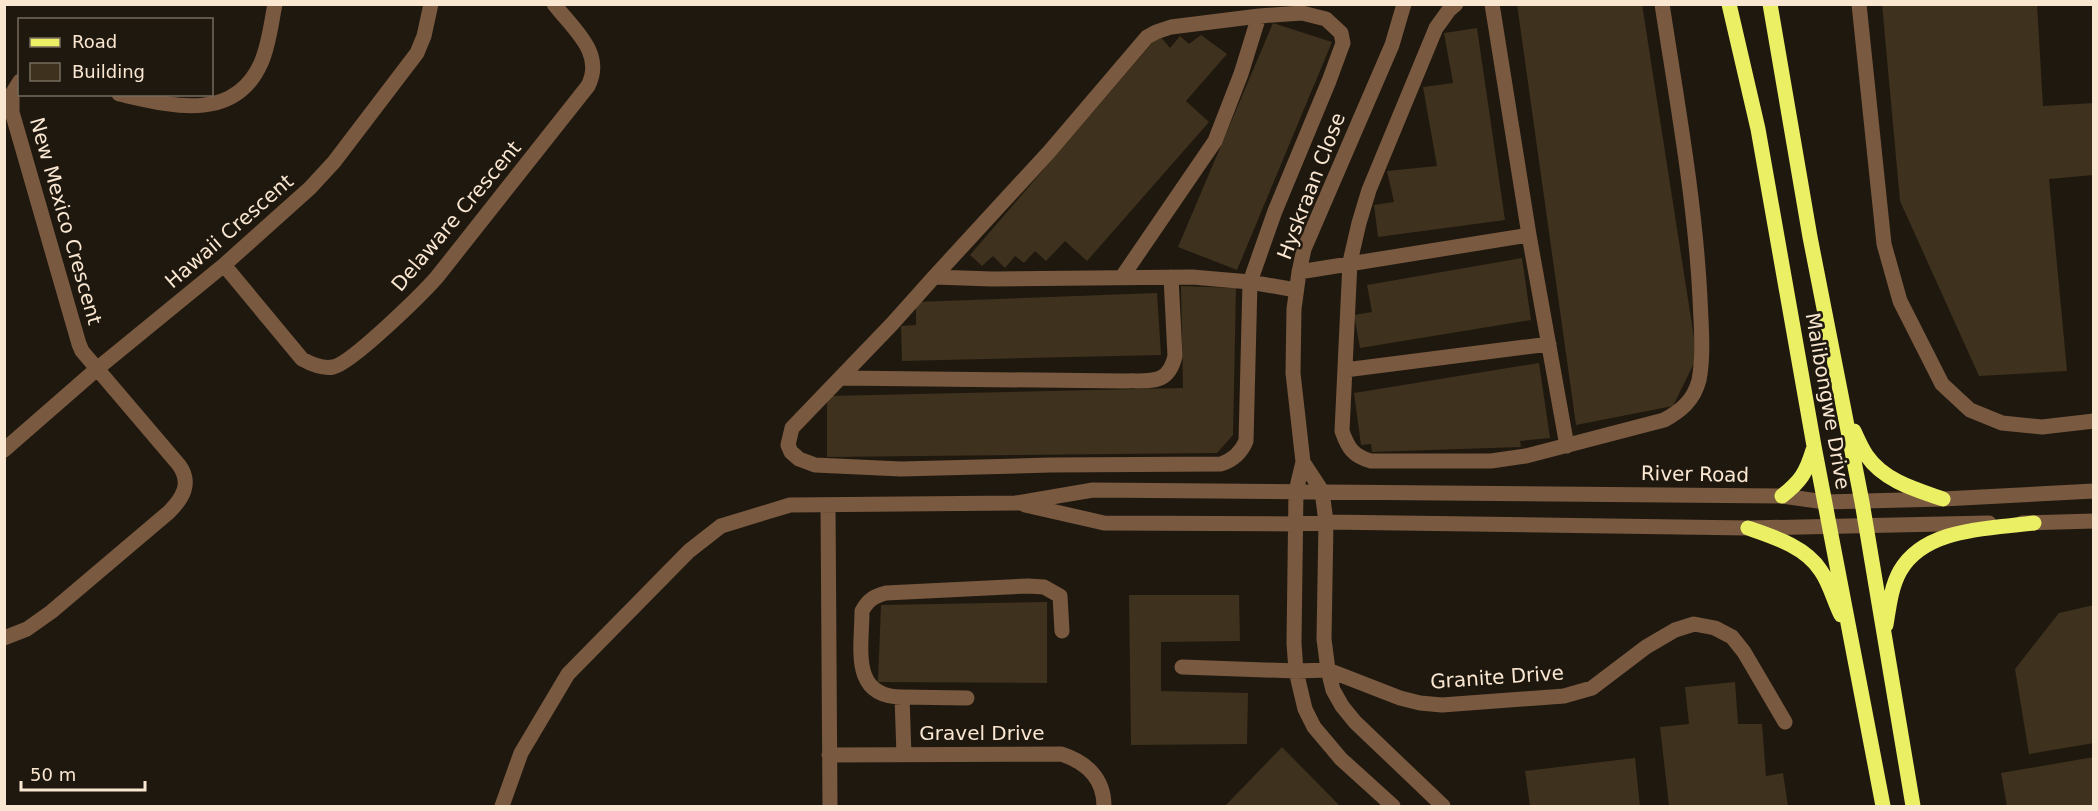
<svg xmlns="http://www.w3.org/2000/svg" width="2098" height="811" font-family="'DejaVu Sans',sans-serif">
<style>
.building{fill:#3e311d}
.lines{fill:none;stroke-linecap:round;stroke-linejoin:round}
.minor{stroke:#79593f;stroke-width:15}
.major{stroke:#eaef64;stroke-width:15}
.labels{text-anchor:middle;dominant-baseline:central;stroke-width:5;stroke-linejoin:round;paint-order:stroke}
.street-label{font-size:20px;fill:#fae7d2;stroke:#1f180f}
</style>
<rect width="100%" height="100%" fill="#1f180f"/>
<path class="building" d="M1517,4H1642L1697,357L1673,406L1576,425Z
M1882,4H2037L2043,106L2094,103V175L2049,179L2067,371L1979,376L1900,201Z
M1273,23L1332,42L1237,270L1178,247Z
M1477,28L1505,220L1378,237L1374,205L1394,202L1387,171L1437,166L1423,87L1453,83L1444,33Z
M1159,35L1170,48L1180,36L1189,44L1201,35L1227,54L1186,101L1209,122L1087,261L1065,241L1046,261L1035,251L1024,263L1015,256L1005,268L993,256L982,266L970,255Z
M1522,258L1531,320L1360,348L1354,315L1372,312L1367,285Z
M1181,286L1236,288L1233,435L1217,453L827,457V396L1183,388Z
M1157,293L1161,355L902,361L901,326L916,325V302Z
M1539,363L1550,438L1520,441L1521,447L1372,452L1371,444L1361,445L1354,393Z
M1129,595H1239L1240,641L1161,642V691L1248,693L1247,744L1131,745Z
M1047,602V683L878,682L881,605Z
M2094,605V743L2029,754L2015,669L2059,613Z
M1735,682L1738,724H1762L1766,776L1783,773L1788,806H1669L1660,727L1689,724L1685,687Z
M1282,747L1340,806H1225Z
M2094,757V806H2007L2001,773Z
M1635,758L1640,806H1530L1525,771Z"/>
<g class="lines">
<path class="minor" d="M1456,4L1449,10L1436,28L1369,190L1359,223L1350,262L1342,431C1348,448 1353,456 1371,461H1491L1526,456L1664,420C1681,411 1694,400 1699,380C1704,354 1701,325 1700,298C1695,200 1677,102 1662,4
M1492,4L1529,235L1567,446
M1859,4L1884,244L1900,301L1942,384L1970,410L2002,423L2042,427L2094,421
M119,94C169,105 234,124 261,63C269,45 271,24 275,4
M224,265L302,359C311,364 322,369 333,367C351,364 422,294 437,277L588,86C605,53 573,29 554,4
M1299,272L1529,235
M934,277L1049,152L1147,37L1156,32L1171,27L1259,16L1302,13L1326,19L1341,33L1343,43L1329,81L1275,211L1250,282L1246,441C1241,453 1233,460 1221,464L1051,465L901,469L815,465L799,459L791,452L788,445L792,428L892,324L934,277L992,279L1192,277L1250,282L1296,290
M1122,277L1215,141L1241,74L1259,16
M1345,370L1549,344
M840,378L1124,381C1150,380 1168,386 1175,356L1171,277
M4,450L98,368L224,265L310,188L334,162L417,53L424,36L431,4
M1303,462L1322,491L1326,522L1324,639L1328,670L1333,690L1342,706L1355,722L1443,806
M828,505L830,806
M1025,505L1104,523L1297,524L1326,522L1748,528L1989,523
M2022,523L2094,521
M4,638L27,629L51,612L169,512C183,498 192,483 179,465L82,351L79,344L12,112V94L20,81
M1182,667L1296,671L1328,670L1400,698L1420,703L1442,705L1564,696L1592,688L1646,647L1675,630L1694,624L1715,628L1732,637L1744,652L1785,722
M902,697L967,698
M829,755L1061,754C1086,762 1104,778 1104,806
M904,755L902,697C850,697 862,648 862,611C868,600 874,596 886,593L1028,586L1044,587L1060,596L1062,631
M502,806L521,753L568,674L689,551L721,526L790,505L1016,503L1093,490L1782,496L1825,502L1943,499L2094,491
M1393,806L1341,759L1314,727L1305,709L1296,671L1294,643L1296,491L1303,462L1293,373L1294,309L1299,272L1304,249L1392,45L1404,4"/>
<path class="major" d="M1729,4L1758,129L1814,446L1883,806
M1770,4L1810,237L1862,502L1913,806
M1854,431C1858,440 1862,449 1867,456C1884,481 1917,490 1943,499
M1782,496C1801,481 1806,473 1813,450
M1748,528C1774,537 1806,547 1821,571C1830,584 1834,601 1841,615
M1886,625C1889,607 1891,587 1900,571C1925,527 1990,529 2034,523"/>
</g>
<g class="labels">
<g class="street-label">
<text transform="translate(1311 186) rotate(-69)">Hyskraan Close</text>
<text transform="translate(456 216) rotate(-50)">Delaware Crescent</text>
<text transform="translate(66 221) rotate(74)">New Mexico Crescent</text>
<text transform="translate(229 231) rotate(-41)">Hawaii Crescent</text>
<text transform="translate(1828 401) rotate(80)">Malibongwe Drive</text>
<text transform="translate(1695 474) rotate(1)">River Road</text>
<text transform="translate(1497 677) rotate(-4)">Granite Drive</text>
<text x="982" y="733">Gravel Drive</text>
</g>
</g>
<rect width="2098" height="811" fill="none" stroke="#fae7d2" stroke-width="12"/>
<rect x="18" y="18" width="195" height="78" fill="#1f180f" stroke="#776b5d" stroke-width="1.5"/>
<rect x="30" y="38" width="30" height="9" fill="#eaef64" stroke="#776b5d" stroke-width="1.5"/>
<text x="72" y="48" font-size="18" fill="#fae7d2">Road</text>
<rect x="30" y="63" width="30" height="18" fill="#3e311d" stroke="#776b5d" stroke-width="1.5"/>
<text x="72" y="78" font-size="18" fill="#fae7d2">Building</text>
<path d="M21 781v9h124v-9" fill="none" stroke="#fae7d2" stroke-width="3"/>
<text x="30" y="781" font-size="18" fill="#fae7d2" stroke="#1f180f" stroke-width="4.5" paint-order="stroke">50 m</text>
</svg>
